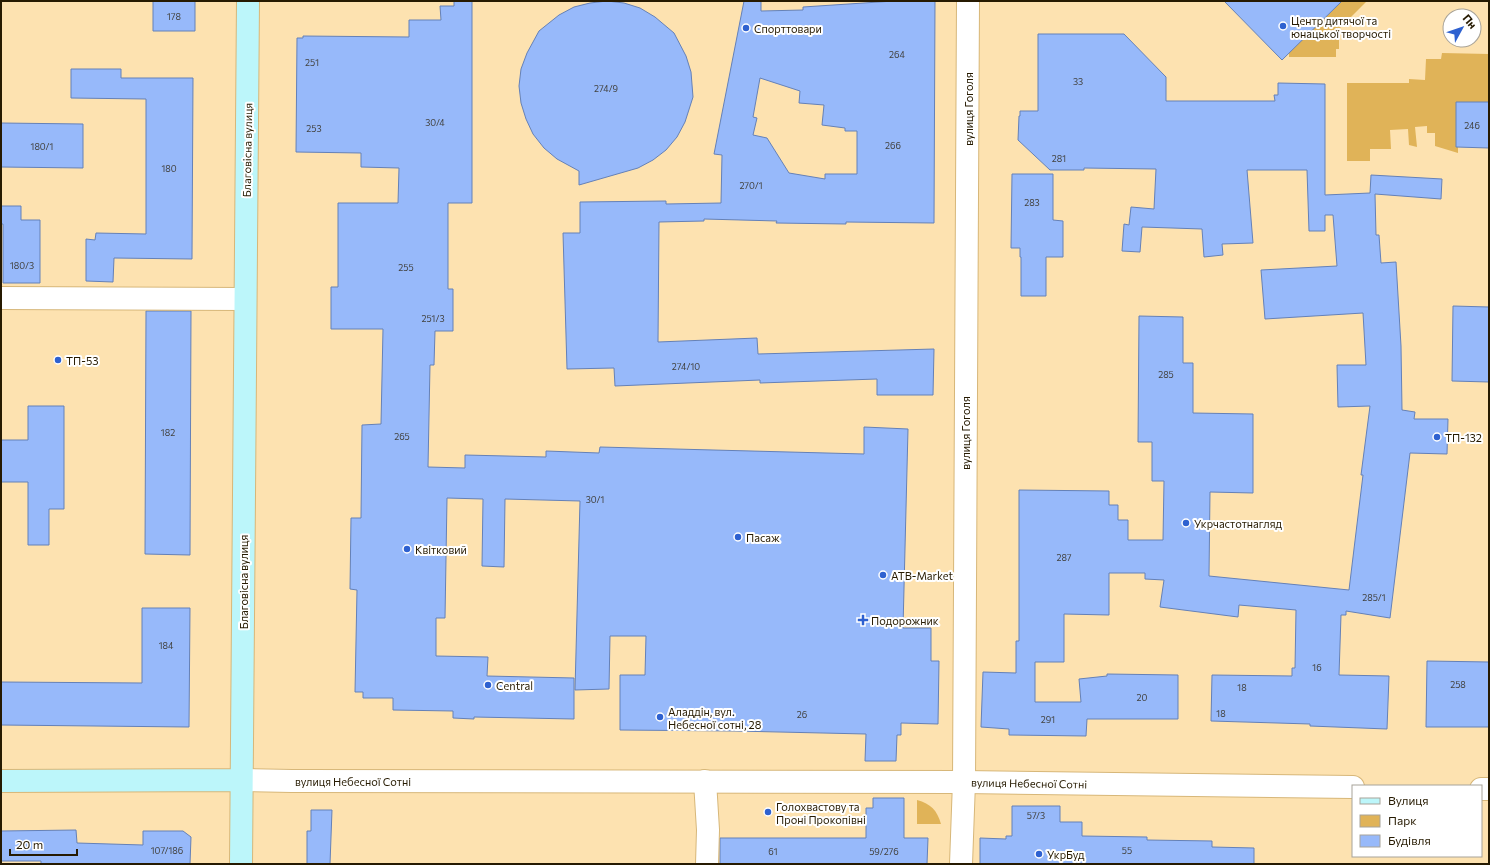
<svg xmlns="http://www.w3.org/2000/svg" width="1490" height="865" font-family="Commissioner,sans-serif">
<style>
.green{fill:#e0b358}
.building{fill:#97b9fa;stroke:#6581b7;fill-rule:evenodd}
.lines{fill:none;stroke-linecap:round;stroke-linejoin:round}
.minor-casing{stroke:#d7b779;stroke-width:24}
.tertiary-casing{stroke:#d7b779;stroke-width:24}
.secondary-casing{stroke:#d7b779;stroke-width:24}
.minor{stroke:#fff;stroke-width:22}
.tertiary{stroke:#fff;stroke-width:22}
.secondary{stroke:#bcf6fa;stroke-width:22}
.poi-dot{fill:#2e61d0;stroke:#fff;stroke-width:1.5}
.labels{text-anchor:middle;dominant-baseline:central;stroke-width:4;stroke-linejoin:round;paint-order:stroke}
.number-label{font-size:9px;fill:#42423f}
.poi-label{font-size:11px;fill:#261a01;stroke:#fff;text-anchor:start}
.street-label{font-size:11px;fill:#261a01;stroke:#fff}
</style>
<rect width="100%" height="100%" fill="#fde2b0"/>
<path class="green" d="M1342,1H1367L1339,29V49H1336V57H1289V52Z
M1442,53L1489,54V102H1456V147H1458V153L1435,146V133H1427V126L1415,127L1417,147L1409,145L1408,129L1390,130L1391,149H1370V161H1347V83H1409V79L1425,80L1426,59H1441Z
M917,800C931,804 937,810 941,824H917Z"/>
<path class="building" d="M153,1H195V31H153Z
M454,1H472V203H448V289H453V331H435L434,365H430L428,467L465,468V455L546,457V451L599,453L600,447L864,454V427L908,429L903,628H931V661H939L938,724L901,723V735H897L896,761H865L866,734L735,731L620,730V675H645L646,636H610L609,689L575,690L580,501L505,499L504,567L482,566L483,499L447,498L445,618H436V656L488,657L487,676L574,678V719L474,717V719L453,718V711L393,710V698H363V692H355L357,590L350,589L351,518H361L362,425L381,424L383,329H331V287H338V203H398L399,168L361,167V153L296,152L297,38H303V36L409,37V20H441L440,6H454Z
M607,1L624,3L640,8L655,17L674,33L686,56L691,72L693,97L685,122L677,137L666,150L653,160L638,168L579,185V171L557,159L544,148L533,134L526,119L521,103L519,86L521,69L527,53L539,31L559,15L574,7L590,3Z
M744,1H761V11L803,10V7L894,1H935L934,223L846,222V224L776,223L777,221L704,219V221L659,222L658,342L757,338L758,354L934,349L933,395H877V379L760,383V380L615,386L614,368L567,369L563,233H580V202L666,201V204L721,203L722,155L714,154ZM760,78L800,91L799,103L824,105L822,125L845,128V131H857V174H825V179L789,173L767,138L753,135L757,118L753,117Z
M1224,1H1342L1282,60Z
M1038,34H1124L1166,77V101H1275L1274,95H1278V83L1325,84V195L1370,193L1371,175L1442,179L1441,199L1375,194L1376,235H1379L1381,263L1396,262L1401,346L1402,410L1415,412L1414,419H1448L1447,454L1410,453L1390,618L1346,611V615H1341L1339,675L1389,676L1387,729L1310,726V724L1211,721L1212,675L1292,676V668H1295L1296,610L1239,605L1238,617L1160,607L1164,580L1145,579V573H1109V615L1064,614V662H1035V702H1081L1079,679L1107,676V674L1178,675V719H1087L1086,736L1009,735V729L981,727L983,672L1016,673V641H1019V490L1109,491V505H1118V520H1128V540H1163L1164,481H1152V442H1138L1139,316L1183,317V363H1193V413L1253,414V493L1210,492L1209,576L1349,590L1363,475H1361L1370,406L1338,407L1337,365H1366L1363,313L1265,319L1261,270L1337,266L1333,215H1325V231H1309L1307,170H1247L1253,243L1222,244L1223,255L1204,257L1202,229L1142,227L1140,252L1122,251L1124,224L1129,225L1131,207L1154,209L1156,169L1084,168V170H1050L1018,140L1019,116H1020V111H1038Z
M71,69H121V78H193L192,259L114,258L113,282L86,281V239L95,240L96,233L146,234V99L71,98Z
M1456,102H1489V148L1456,147Z
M1,123L83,124V168L1,167Z
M1012,174H1053V220L1063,221V257H1046V296H1021V257H1020V248H1011Z
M1,206H21V220H40V283H3V224H1Z
M1453,306L1489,307V382L1452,381Z
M146,311H191L190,555L145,554Z
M28,406H64V509H49V545H28V482H1V440H28Z
M142,608H190L189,727L1,725V682L142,683Z
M1427,661L1489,662V727H1426Z
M873,798H904V838H928L927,864H720V838H866V808H873Z
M1012,806H1060V822H1082V836L1147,837V840L1212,841V847L1254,848V864H980V838L1006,839V836H1012Z
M311,810H332L330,864H307V831H311Z
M76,830L77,843L143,845V831H183L191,837L190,864H41V861H1V831Z"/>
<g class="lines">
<defs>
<path id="minor" d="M1,298L245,299
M705,781L708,830L707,864
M961,864L964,782L968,1"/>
<path id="tertiary" d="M241,780L292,781L964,782L1353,787
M1481,789H1489"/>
<path id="secondary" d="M1,781L241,780
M241,864L248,1"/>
</defs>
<use href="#minor" class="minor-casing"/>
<use href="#tertiary" class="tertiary-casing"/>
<use href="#secondary" class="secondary-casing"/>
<use href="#minor" class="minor"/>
<use href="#tertiary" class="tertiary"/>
<use href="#secondary" class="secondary"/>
</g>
<g class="poi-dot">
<circle cx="1283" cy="26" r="4"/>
<circle cx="746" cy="28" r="4"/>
<circle cx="58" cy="360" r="4"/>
<circle cx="1437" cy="437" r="4"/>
<circle cx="1186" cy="523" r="4"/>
<circle cx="738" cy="537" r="4"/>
<circle cx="407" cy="549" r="4"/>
<circle cx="883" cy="575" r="4"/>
<path d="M861 614h4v4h4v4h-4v4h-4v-4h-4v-4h4z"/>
<circle cx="488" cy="685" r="4"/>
<circle cx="660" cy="717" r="4"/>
<circle cx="768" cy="812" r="4"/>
<circle cx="1039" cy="854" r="4"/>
</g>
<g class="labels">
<g class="number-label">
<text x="174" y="16">178</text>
<text x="897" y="54">264</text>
<text x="312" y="62">251</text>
<text x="1078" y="81">33</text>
<text x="606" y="88">274/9</text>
<text x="435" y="122">30/4</text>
<text x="1472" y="125">246</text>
<text x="314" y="128">253</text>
<text x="893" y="145">266</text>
<text x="42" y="146">180/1</text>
<text x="1059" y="158">281</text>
<text x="169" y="168">180</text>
<text x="751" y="185">270/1</text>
<text x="1032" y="202">283</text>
<text x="22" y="265">180/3</text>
<text x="406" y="267">255</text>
<text x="433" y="318">251/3</text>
<text x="686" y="366">274/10</text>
<text x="1166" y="374">285</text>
<text x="168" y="432">182</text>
<text x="402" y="436">265</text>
<text x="595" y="499">30/1</text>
<text x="1064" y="557">287</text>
<text x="1374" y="597">285/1</text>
<text x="166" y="645">184</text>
<text x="1317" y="667">16</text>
<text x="1458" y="684">258</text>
<text x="1242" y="687">18</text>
<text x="1142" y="697">20</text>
<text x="1221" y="713">18</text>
<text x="802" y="714">26</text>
<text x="1048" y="719">291</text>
<text x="1036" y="815">57/3</text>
<text x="167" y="850">107/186</text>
<text x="1127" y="850">55</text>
<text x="773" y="851">61</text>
<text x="884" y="851">59/276</text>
</g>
<g class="poi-label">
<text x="1291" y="20">Центр дитячої та<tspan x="1291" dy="13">юнацької творчості</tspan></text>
<text x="754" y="28">Спорттовари</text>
<text x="66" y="360">ТП-53</text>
<text x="1445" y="437">ТП-132</text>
<text x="1194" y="523">Укрчастотнагляд</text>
<text x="746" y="537">Пасаж</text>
<text x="415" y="549">Квітковий</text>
<text x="891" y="575">ATB-Market</text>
<text x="871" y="620">Подорожник</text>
<text x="496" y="685">Central</text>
<text x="668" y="711">Аладдін, вул.<tspan x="668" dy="13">Небесної сотні, 28</tspan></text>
<text x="776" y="806">Голохвастову та<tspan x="776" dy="13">Проні Прокопівні</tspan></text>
<text x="1047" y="854">УкрБуд</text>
</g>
<g class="street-label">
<text transform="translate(968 109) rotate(-90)">вулиця Гоголя</text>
<text transform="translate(247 150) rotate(-89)">Благовісна вулиця</text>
<text transform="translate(965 433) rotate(-90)">вулиця Гоголя</text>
<text transform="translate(243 582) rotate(-90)">Благовісна вулиця</text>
<text x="353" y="781">вулиця Небесної Сотні</text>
<text transform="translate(1029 783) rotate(1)">вулиця Небесної Сотні</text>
</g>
</g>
<rect width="1490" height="865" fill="none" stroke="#261a01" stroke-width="4"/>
<rect x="1352" y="785" width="130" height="72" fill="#ffffff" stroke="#a8a399"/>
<rect x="1360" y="798" width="20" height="6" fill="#bcf6fa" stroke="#a8a399"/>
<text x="1388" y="805" font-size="12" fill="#261a01">Вулиця</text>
<rect x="1360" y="815" width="20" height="12" fill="#e0b358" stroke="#a8a399"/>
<text x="1388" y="825" font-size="12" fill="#261a01">Парк</text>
<rect x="1360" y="835" width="20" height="12" fill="#97b9fa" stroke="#a8a399"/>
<text x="1388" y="845" font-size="12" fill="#261a01">Будівля</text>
<g transform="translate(1462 28) rotate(50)"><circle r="19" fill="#ffffff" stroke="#a8a399"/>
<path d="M0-3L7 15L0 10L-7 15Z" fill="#2e61d0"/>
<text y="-6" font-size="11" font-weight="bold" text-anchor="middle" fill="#261a01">Пн</text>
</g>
<path d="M10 849v6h67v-6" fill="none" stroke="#261a01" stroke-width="2"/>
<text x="16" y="849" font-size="12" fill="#261a01" stroke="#ffffff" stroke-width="3" paint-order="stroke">20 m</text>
</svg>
